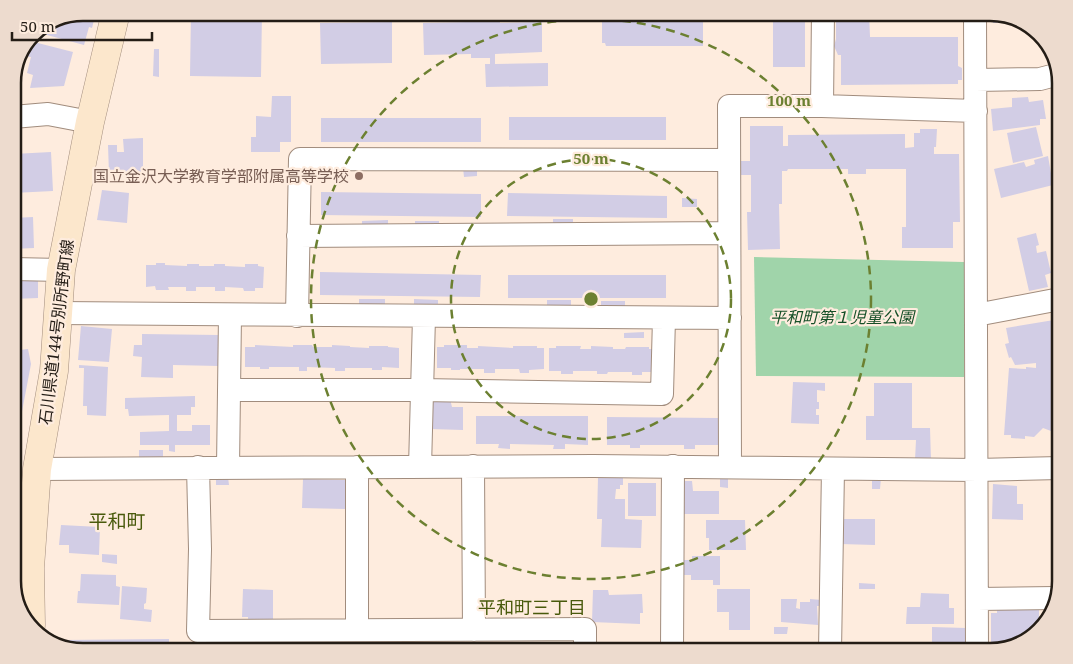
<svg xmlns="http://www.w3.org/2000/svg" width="1073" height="664" font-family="'Noto Serif','Noto Sans JP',serif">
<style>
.green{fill:#a0d4aa}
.building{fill:#d2cde5}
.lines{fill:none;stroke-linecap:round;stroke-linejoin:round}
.minor-casing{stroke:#a18c7d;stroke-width:24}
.secondary-casing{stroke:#a18c7d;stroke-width:29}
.minor{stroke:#fff;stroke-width:22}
.secondary{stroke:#fce7cc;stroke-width:28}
.ring{fill:none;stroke:#6c8031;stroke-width:2.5;stroke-dasharray:9 6}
.education-dot{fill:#8d6e63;stroke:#feecde;stroke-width:2}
.labels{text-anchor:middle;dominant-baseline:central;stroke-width:4.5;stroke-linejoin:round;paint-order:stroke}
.education-label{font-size:16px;fill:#785e54;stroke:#feecde;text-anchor:end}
.park-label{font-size:16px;font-style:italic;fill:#154f27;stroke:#feecde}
.street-label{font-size:16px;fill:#241d16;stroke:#feecde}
.neighbourhood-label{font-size:18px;fill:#495a0c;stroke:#feecde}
.quarter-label{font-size:19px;fill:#495a0c;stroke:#feecde}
.rim{fill:none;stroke:#241d16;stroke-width:2.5}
.centre{fill:#6c8031;stroke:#feecde;stroke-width:2.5}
.ring-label{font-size:15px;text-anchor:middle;font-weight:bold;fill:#6c8031;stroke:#feecde;stroke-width:4.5;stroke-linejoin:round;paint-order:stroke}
</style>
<rect width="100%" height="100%" fill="#feecde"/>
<path class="green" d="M754,257L964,262V377L756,376Z"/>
<path class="building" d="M83,12H96L92,28L89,27L84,45L36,32Z
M191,12H262L261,77L190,76Z
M466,12H499L500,23L542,22V52L495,54V64L548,63V86L486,87L485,64H490V58H471V54L424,55L423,23L467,22Z
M602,12H703V46H606L605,43H602Z
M773,12H805V67H773Z
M836,12H869L870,37H958V66L962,68V80H958V84L841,85V55H838L834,46L836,39Z
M992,13L1008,18V22L993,23Z
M392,22V63L321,64L320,23Z
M30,41L73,52L64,86L30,88L33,75L27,73L31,57L24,56Z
M154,49H159V77L153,76Z
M272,96H291V142H280V152H251V137H256V116L271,117Z
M1028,97L1029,102L1043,100L1046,119H1040V125L993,131L991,109L1012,107V98Z
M509,117H666V140H509Z
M321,118H481V142H321Z
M750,126H783V146H788V135L905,134V148L914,147V133H920V129H937L936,147H934V154H959L960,222H953V248H902V227H906V169H866V174H848V169H788L787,171H782V204H779L780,249L748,250L747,212H751V175H740V161H750Z
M1036,127L1043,156L1013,163L1007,133Z
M143,138V174H109L108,145H117V152H124L123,139Z
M51,152L53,191L13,193V154Z
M1048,156L1053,185L1001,198L994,169L1024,162L1026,167L1035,164L1034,160Z
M463,168H477V176L464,177Z
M102,190L129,193L127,223L97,220Z
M321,192L481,194V217L321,215Z
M508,193L667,196V218L507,216Z
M682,198L697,199V207H682Z
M33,217L34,248L13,249V218Z
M553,219H573V225H553Z
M388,220V226H362V221Z
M415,221H439V226H415Z
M1036,233L1039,245L1036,246L1037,253L1046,251L1051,273L1045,275L1048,287L1029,291L1017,238Z
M156,263H165V265L187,266V264H199V266H214V264H225V266L245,267V264H258V266L264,267L263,288H255V291H244L243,288L225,287V291H215V287H196V291H186V287H168L169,290H156L155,286L146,287V265H156Z
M320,272L481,275L480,297L320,295Z
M508,275H666V298H508Z
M13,277H38V298L13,299Z
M359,299H385V304H359Z
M414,299L438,300V305L414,304Z
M547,300H571V305H547Z
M601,301H625V306H601Z
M1060,319V430L1051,431L1043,428L1034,437L1025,436V439L1011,438V435H1004L1009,368L1026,369V367L1036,368V363L1015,365L1011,357L1009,358L1005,344L1009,343L1006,328Z
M81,326L112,329L109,362L78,360Z
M644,332V338H624V333Z
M142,334L219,335V366L173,365V378L141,377L142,357L133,356L134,345H142Z
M255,345L293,347V345H312L313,347H332V345L350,346V347L369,348V346H388V347L399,348V368L382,367V370H372V368H345V371H335V368L307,367V371H299V367H269V369H260V367H245V347H255Z
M444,345H467V348H478V346L513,348V346H537V348H544V369L529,370V373H520L519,369H495V373H484V369H460V370H451V368H437V347H444Z
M556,346H581L580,349H591V346L613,347V349H625L626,347H649V349H657L656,372H642V375H632V372H608L607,374H597V371H573V374H561V371H549V348H556Z
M28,349L31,364L13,459V351Z
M79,365L108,367L106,416L87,415V406H83L84,368H79Z
M793,382L825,383V391L817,390V402H819V409H816V415H819V424L791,423Z
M874,383H912V428H930L931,460H915L916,440H866V416H874Z
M195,396V407H191V415H177V431H192V425H210V445H175V452L169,451V445H140V432L169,431V415L129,416L128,409H125V398Z
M433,399H450L452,407H463V430L430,429Z
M476,416H588V445L565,444V449H553L554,445L510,444V449L498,448L499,444H476Z
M607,417L718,418V445H695V449H684V445H640V448H630V445H607Z
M139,450H163V457H139Z
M623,476V485H620V489H616L615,499H625V519L642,520L641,548L601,547L602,519H597L598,477Z
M216,477H228L229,485H216Z
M720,477H728V488L720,487Z
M872,478H881L880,489H872Z
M303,479L346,480V509L302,508Z
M681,481H692L693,491H719V514H682Z
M628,483H656V516H628Z
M993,484L1017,486V504H1023V520L992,519Z
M840,519H875V545L840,544Z
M706,520H745L746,550H709V538H706Z
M61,525L100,527L99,555L69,553V545H59Z
M102,554L117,555V564L102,562Z
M692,556H720V585H713V580H691V575H682V560H692Z
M81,574L116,575V586L120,587L119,605L77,603L78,591H80Z
M859,583L875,584V589H859Z
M122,586L147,588L146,603L144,604V609L152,610L151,622L120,619Z
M243,589L273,590V621L248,620V617H242Z
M717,589H750V630H729V612H717Z
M593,590H608L609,595L642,594L643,613H640V624L592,622Z
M921,593L949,594V608H954V624H906L907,607H920Z
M781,599H797L796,608L800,609V602H810V599L822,600V606H817L818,625L781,622Z
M1039,608V628H1037V631L1025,642L991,651V613H997V610Z
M774,627H788L787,634H774Z
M932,627L966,628V643H957V651H944L945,643L932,642Z
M169,639V651H83L62,645V640Z
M224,644H236L235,651H227V649H224Z"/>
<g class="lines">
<defs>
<path id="minor" d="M975,12L977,651
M976,80L1040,79L1059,74
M822,106L823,12
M13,117L48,114L90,122
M298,236L729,233
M13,269L61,270
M57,313L730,318
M976,315L1060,299
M297,316L300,159L729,160
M229,390H422L662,394L664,318
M473,466L474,630
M198,467L200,549L198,631L585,629V651
M228,467L230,315
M357,467V630
M420,467L424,317
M730,467L729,106H822L976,111
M37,469L593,466L977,470L1060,468
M977,599L1055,598
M672,651L673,466
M830,651L833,469"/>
<path id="secondary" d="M31,625L30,568L37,469L54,371L61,270L90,122L116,12"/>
</defs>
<use href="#minor" class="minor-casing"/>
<use href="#secondary" class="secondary-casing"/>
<use href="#minor" class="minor"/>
<use href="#secondary" class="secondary"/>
</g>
<g class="ring">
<circle cx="591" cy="299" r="140"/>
<circle cx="591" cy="299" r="280"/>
</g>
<circle class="education-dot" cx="359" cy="176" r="5"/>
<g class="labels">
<g class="education-label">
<text x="349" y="176">国立金沢大学教育学部附属高等学校</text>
</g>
<g class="park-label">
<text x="842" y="317">平和町第１児童公園</text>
</g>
<g class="street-label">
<text transform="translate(56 332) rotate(-83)">石川県道144号別所野町線</text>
</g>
<g class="neighbourhood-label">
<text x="532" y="607">平和町三丁目</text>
</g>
<g class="quarter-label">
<text x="117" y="521">平和町</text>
</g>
</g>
<path d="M0 0H1073V664H0ZM83 21H990A62 62 0 0 1 1052 83V581A62 62 0 0 1 990 643H83A62 62 0 0 1 21 581V83A62 62 0 0 1 83 21Z" fill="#eddbce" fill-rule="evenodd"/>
<path class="rim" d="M83 21H990A62 62 0 0 1 1052 83V581A62 62 0 0 1 990 643H83A62 62 0 0 1 21 581V83A62 62 0 0 1 83 21Z"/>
<circle cx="591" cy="299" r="8" class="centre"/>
<g class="ring-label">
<text x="789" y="106">100 m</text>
<text x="591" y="164">50 m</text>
</g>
<path d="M12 32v8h140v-8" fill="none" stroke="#241d16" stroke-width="2.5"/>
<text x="20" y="32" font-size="15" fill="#241d16" stroke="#feecde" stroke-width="4" paint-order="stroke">50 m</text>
</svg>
